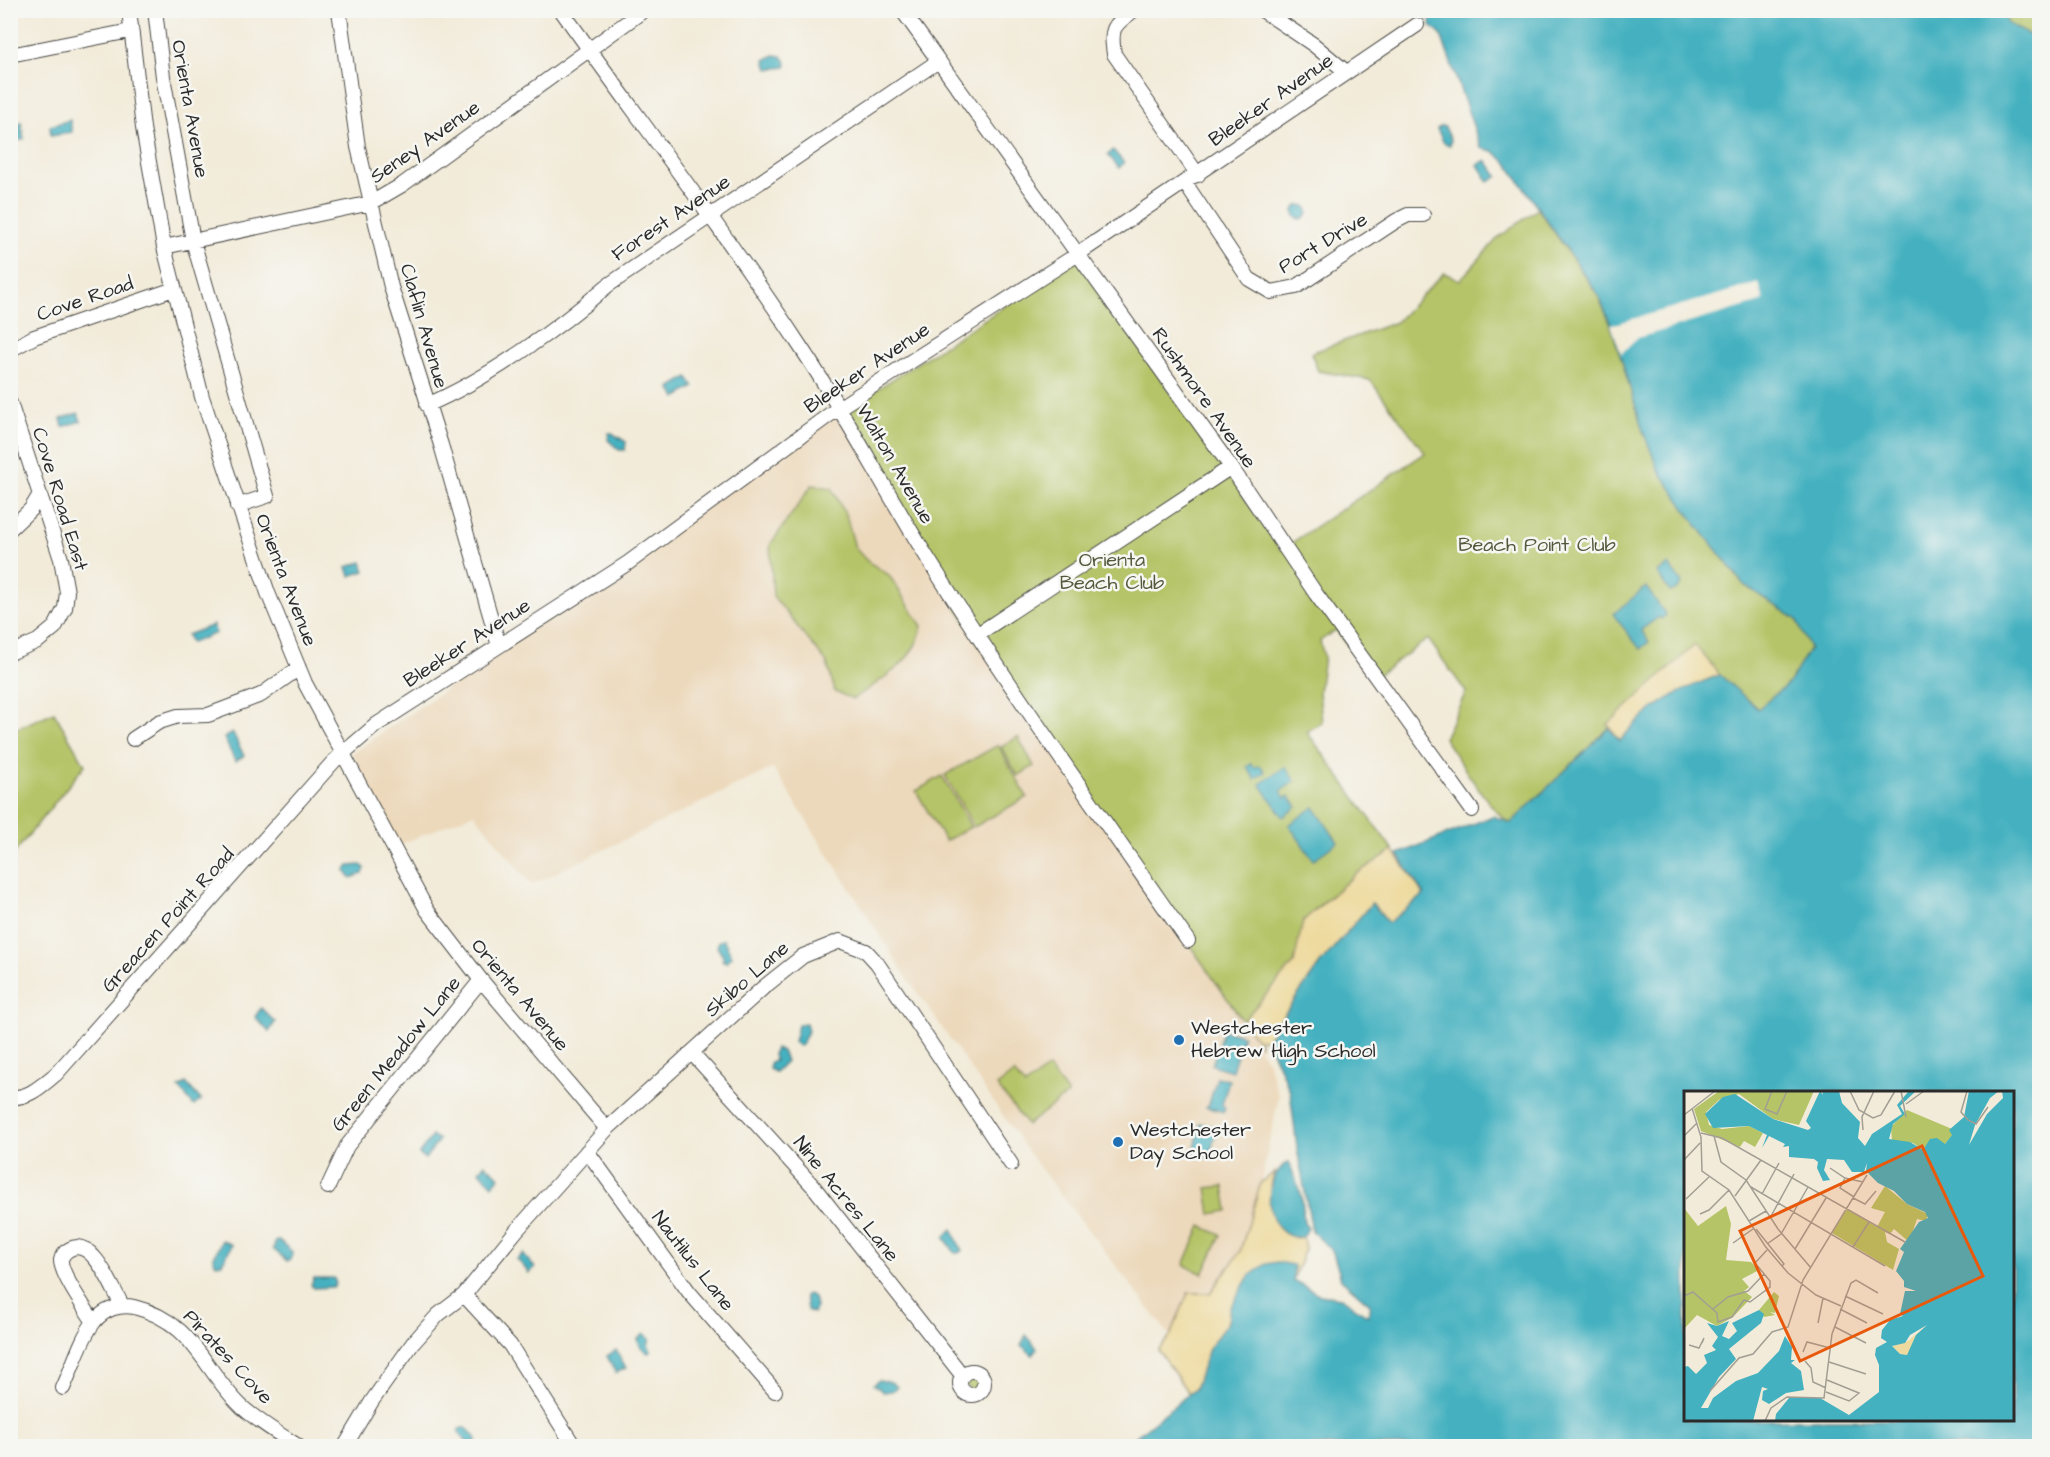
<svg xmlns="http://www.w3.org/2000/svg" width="2050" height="1457" font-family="'Architects Daughter',sans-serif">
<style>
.built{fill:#ecd8ba}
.green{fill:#b5c467;stroke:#707849;stroke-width:1.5}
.sand{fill:#eeda9e;stroke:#8c8264;stroke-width:1.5}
.water{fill:#44b1c0;stroke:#386e76;stroke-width:1.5;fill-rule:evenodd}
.pier{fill:#f2ebd9}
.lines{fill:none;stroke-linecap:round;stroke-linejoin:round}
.minor-casing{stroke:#494845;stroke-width:16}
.minor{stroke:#fff;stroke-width:14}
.poi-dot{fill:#1f6fb2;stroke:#f6f6f2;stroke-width:2}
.labels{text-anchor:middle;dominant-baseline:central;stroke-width:5;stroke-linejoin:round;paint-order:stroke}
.street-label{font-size:20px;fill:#2b2b2b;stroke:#f6f6f2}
.park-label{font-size:20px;fill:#54593d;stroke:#f6f6f2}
.poi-label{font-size:20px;fill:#2b2b2b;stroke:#f6f6f2;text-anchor:start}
.inset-road{fill:none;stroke:#a29e93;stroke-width:1.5}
.view{fill:#e8590c;fill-opacity:0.15;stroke:#e8590c;stroke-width:3}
.inset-edge{fill:none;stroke:#2b2b2b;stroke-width:3}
</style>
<rect width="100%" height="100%" fill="#f6f6f2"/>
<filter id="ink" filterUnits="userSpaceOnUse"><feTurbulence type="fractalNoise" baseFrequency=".0167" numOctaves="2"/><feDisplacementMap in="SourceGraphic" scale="12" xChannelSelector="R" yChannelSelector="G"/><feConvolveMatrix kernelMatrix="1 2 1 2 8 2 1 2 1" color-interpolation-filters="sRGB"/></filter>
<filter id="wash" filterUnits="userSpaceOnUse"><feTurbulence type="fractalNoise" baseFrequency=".008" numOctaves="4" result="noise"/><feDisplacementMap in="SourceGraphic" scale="24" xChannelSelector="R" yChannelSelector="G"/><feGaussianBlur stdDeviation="1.35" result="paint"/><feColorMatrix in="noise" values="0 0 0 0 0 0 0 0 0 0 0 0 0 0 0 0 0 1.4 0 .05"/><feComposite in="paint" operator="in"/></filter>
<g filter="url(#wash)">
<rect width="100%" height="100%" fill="#f2ebd9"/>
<path class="built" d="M842,412L979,645L1260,1045L1259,1049L1268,1062L1279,1096L1261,1182L1240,1251L1210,1293H1188L1170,1336L1031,1156L902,970L773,768L531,885L474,813L395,847L352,753L513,643Z"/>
<path class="green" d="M2005,11H2039V41L2007,23Z
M1538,209L1597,294L1611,325L1643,431L1658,469L1693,520L1744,585L1796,619L1810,648L1790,682L1758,709L1720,675L1695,646L1608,724L1609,728L1511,823C1493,816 1457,757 1444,738L1466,692L1428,639L1374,678L1336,630L1320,641L1324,657L1319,692L1322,722L1307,732L1393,850L1356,874L1314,910L1294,963L1243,1021L979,645L842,412L1077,259L1281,550L1425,453L1370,380L1318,371L1311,353L1396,322L1444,273L1460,280L1498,238Z
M812,485L832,488L847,518L855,548L867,561L889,575L922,626C915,663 882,679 853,699L835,692L827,663L773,596L770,545Z
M54,712L85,765L11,857V731Z
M1018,737L1034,766L1018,776L1001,747Z
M998,745L1027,797L974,827L945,775Z
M942,776L971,827L945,841L916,791Z
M1048,1068L1068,1094L1027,1125L997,1086L1014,1073L1025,1086Z
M1224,1186L1228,1211L1211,1214L1207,1188Z
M1201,1226L1221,1235L1203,1274L1184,1265Z
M965 1382a7 7 0 1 1 14 0a7 7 0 1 1-14 0Z"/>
<path class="sand" d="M1695,645L1720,675C1682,689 1645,709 1620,741L1608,724Z
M1393,850L1424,895L1388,923L1372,903L1320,964L1267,1039H1260V1045L1243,1021L1294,963L1303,921L1356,874Z
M1275,1172L1270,1186L1295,1238L1303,1237L1305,1249L1293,1280L1266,1265L1230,1308L1228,1322L1210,1346L1195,1389L1189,1394L1158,1350L1170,1336L1188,1293H1210L1240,1252L1261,1182Z"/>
<path class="water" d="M1429,11H2005L2007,23L2040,41L2039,1446H1124L1195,1389L1210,1346L1228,1322L1230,1308L1249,1276L1266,1264L1277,1262L1294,1265L1293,1280L1320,1295L1341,1298L1368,1316L1370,1304L1341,1279L1333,1252L1312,1231L1297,1148L1290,1091L1267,1039L1320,964L1372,903L1388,923L1424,895L1398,854L1493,816L1511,823L1609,728L1620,741C1647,707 1680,689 1720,675L1758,709L1790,682L1810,648L1796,619L1744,585L1693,520L1658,469L1643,431L1611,325L1598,294L1507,163L1493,151L1481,148L1441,35L1431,26ZM1686,1092H2012V1420H1686Z
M774,55L782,56L786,62V67L768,69L765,60Z
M70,120L72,132L51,136L50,126Z
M21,122L24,139L17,141L13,123Z
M1441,126L1445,127L1451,140L1450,145L1444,143L1437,129Z
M1113,150L1124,163L1119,168L1108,155Z
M1486,160L1498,176L1489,182L1478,165Z
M1294 212a7 7 0 1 1 14 0a7 7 0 1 1-14 0Z
M688,377L694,387L676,398L670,388Z
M78,413L81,421L63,427L61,419Z
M612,433L626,442L625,450H619L608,440L609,433Z
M362,562L365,571L350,576L347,567Z
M1669,565L1682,583L1679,588L1670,592L1657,573Z
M1646,587L1666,615L1661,619L1659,617L1641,630L1649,642L1640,649L1613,614Z
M213,625L216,633L191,643L187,635Z
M233,733L244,756L235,761L224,738Z
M1251,764L1254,767L1261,766L1265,772L1255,779L1247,767Z
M1285,767L1295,781L1281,791L1285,798L1289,796L1297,807L1283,817L1260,784Z
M1314,807L1338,842L1313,860L1289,825Z
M361,865L365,868L363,874L351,878L345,871L349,866Z
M724,940L732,956L726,962L722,960L724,958L717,947L719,941Z
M261,1008L275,1022L269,1032L255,1017Z
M806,1023L808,1031L802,1044L799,1046L794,1042L798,1025Z
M1223,1030L1243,1035L1232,1071L1212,1065Z
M775,1048L782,1051L786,1061L775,1072L769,1069L770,1063L775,1061L773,1055Z
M1217,1077L1229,1080L1222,1105L1225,1107L1224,1112L1206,1107L1209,1104Z
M186,1083L201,1100L194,1106L179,1088Z
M1200,1123L1220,1128L1219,1133H1216L1209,1158L1194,1154Z
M432,1136L439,1140L425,1159L419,1154Z
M1289,1162L1302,1197L1304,1223L1308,1228L1303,1237C1265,1242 1258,1178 1289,1162Z
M485,1164L500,1177L493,1185L479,1171Z
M952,1229L962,1251L958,1253H955L944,1237Z
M222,1240L232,1245L222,1263L216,1264L213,1259Z
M276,1241H280L293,1253L290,1260L287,1261L273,1249Z
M523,1254L535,1268L529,1273L517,1259Z
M314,1278H334L336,1284L334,1287L314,1288L311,1285Z
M808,1294L814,1297L816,1307L813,1313L807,1310L805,1295Z
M644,1334L650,1339L648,1345L651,1351L648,1353L640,1346L638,1339Z
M1026,1335L1037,1348L1033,1355L1021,1345Z
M616,1350L626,1368L616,1373L607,1356Z
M879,1380L891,1382L897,1387L892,1391L883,1392L874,1384Z
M466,1427L477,1439L473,1445H469L459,1433V1429Z"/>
<path class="pier" d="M1759,283L1764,301L1637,338L1621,354L1611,325Z"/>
</g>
<g filter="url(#ink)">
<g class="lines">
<defs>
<path id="minor" d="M129,10L143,128L164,247L202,397L268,593L305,683L427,910L481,980L607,1129
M155,10L163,77L193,241L267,496L237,506
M339,10L358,147L391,287L441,445L499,646
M561,10C641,122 724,231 800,346C845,413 882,485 925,554C1008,686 1099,813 1188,941
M902,10L1231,467L1316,594L1472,810
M1134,10C1113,26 1110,27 1114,54L1198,175
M1262,10L1314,45L1345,71
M10,55L130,31
M1185,183L1249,279L1271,292L1296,287L1396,221L1408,215H1423
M164,247L371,203L402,185L644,10
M10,350L34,337L174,289
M10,403L61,559L67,592L65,608L55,627L38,641L10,653
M427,405C486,380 559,328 607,286L937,62
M10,529L31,509L40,494
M978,634L1231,467
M133,739L159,722L178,716L208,715L261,695L299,668
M692,1053L813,1186L962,1375
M10,1097C29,1099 42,1085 56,1074L334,761L376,725L628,563L840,407L1078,254L1417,25
M587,1151L689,1292L775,1391
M328,1187L347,1146L481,980
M464,1295L510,1345L574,1446
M94,1322C86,1310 60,1273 61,1260C62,1255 66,1251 70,1249C93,1237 112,1288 122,1305
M960 1383a12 12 0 1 1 24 0a12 12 0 1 1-24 0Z
M63,1388C72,1369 81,1338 94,1322C104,1309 120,1304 134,1307C195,1322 202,1369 242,1407C259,1422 279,1434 298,1446
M345,1446L372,1401L413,1343L438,1315L464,1295L516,1231L607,1129L764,987L803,956L840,941L866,951L877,963L1011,1164"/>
</defs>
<use href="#minor" class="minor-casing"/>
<use href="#minor" class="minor"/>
</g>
</g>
<g class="poi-dot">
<circle cx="1179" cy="1040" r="6"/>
<circle cx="1118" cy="1142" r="6"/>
</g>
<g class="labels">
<g class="street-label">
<text transform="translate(1271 100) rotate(-35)">Bleeker Avenue</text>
<text transform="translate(190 109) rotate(80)">Orienta Avenue</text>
<text transform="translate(425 142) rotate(-35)">Seney Avenue</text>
<text transform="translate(671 218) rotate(-34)">Forest Avenue</text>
<text transform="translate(1323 243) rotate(-31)">Port Drive</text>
<text transform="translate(85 299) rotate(-19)">Cove Road</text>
<text transform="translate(424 326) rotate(74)">Claflin Avenue</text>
<text transform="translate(867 368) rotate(-34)">Bleeker Avenue</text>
<text transform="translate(1204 398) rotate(55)">Rushmore Avenue</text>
<text transform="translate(895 464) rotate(60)">Walton Avenue</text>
<text transform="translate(60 499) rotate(73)">Cove Road East</text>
<text transform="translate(286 580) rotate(69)">Orienta Avenue</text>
<text transform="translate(467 643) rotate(-33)">Bleeker Avenue</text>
<text transform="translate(168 920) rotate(-48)">Greacen Point Road</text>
<text transform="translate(747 979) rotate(-41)">Skibo Lane</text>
<text transform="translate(520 995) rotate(50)">Orienta Avenue</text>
<text transform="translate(396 1054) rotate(-51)">Green Meadow Lane</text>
<text transform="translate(846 1199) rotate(51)">Nine Acres Lane</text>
<text transform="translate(693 1261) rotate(52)">Nautilus Lane</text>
<text transform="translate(228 1357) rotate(47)">Pirates Cove</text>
</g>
<g class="park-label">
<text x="1537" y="545">Beach Point Club</text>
<text x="1112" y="560">Orienta<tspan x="1112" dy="23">Beach Club</tspan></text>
</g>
<g class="poi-label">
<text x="1191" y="1028">Westchester<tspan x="1191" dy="23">Hebrew High School</tspan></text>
<text x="1130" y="1130">Westchester<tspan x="1130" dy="23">Day School</tspan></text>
</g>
</g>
<g transform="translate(1684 1091)">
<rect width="330" height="330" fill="#f2ebd9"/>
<path d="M35,0H130L115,34L89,28L55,3L35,9L22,21L25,34L38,38L65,35L79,42L71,56L60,50L56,56L17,40L10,18ZM223,19L268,38L270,42L261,53H246L239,59L229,52L208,50L207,36ZM201,95L223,113L244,123L242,130L233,128L225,151L210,138L206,143L201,141L203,151L215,158L209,179L148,142L163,118L193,136L201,121L187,117ZM42,115L47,133L42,169L67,171L75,179L58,188L65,196L60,200L68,206L49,226L33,235L13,224L0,238V117L14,135ZM90,201L95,205L91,222L86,221L91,224L80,226L75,219Z" fill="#b5c467"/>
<path d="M243,234L223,264L216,263L207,254L224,250Z" fill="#eeda9e"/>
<path d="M136,0L139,4L138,0H155L158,12L176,31L174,47L181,55L188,43L218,23L213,14L224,1L232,0L216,15L221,23L209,33L205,48L226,51L239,59L246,48L253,47L261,53L268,44L265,39L280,26L285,0H315L306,7L291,34L285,54L303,23L319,7L318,0H330V330H91L92,323L105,307H136L165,324L195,301V274L191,264L192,257L203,251L197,247L198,239L206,229L219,225L216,223L221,200H232L220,196V190L212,180L220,161L216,158L235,131L244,127L241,121L223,113L210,100L194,92L182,80L183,72L180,81H168L160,69L143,68L140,79L146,89L139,90L133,77L134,71L130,68L105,66V55L99,56L101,53L85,45L78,57L83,44L65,35L29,37L21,23L39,6L51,3L89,28L124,39L127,37L122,30ZM243,234L232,244L223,264L216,263L208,255L221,252L226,244ZM75,219L80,223L77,232L45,258L52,268L35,286L17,317H24L29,307L52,290L74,282L95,260L101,245L108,256L107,269H111L107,272L117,280L120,299L102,302L85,313L78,309L79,300L84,298L78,296L69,330H0V276L4,275L12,283L23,272L20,264L32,259L28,255L34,246L23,232L33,235L45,230L38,245L45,248L53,240L48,232Z" fill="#44b1c0" fill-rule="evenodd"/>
<path class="inset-road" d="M88,0L81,18L93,23L103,0M166,0L175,19L189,27L197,24L211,0M217,0L222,26M283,0L277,21L284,29L292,33L304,16M222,13L240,0M8,17L17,46L18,80L45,99L81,155L104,182L132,204L157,215M0,24L31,0M179,39L178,26L190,0M17,42L38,47L221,151M0,45L13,32M30,45L37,71L62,89L94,138L127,177M0,69L16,52M146,77L161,87L179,91M161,87L156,97L170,106M67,96L201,175M78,103L95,72M51,105L77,69M169,107L181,113L192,100M2,108L25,86M16,123L25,119L45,99M86,127L110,83M65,130L82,120M72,138L100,173L98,175M49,152L69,138M83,153L97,143L124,96M169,156L185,131M111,158L142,107M0,205L9,201L33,222L34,231L48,226L60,209L66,211L86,196V190L71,172L83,159M161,205L199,223M29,218L44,206L64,200L80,183M156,218L183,232M134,232L139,207M151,236L182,252M5,254L15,257L20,247L18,252M119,261L123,251L146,257M121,270L127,277L129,291L142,297M145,271L182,283M26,300L55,267L69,263L88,241L104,236L119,189L183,84M142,301L165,310L175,302L143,289M81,330L87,317L103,306L140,307L148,243L167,192L172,189L194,202"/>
<path class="view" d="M238,55L299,185L116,270L56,140Z"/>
<rect width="330" height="330" class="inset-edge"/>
</g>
<rect width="2050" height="1457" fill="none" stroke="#f6f6f2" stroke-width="36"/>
</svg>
